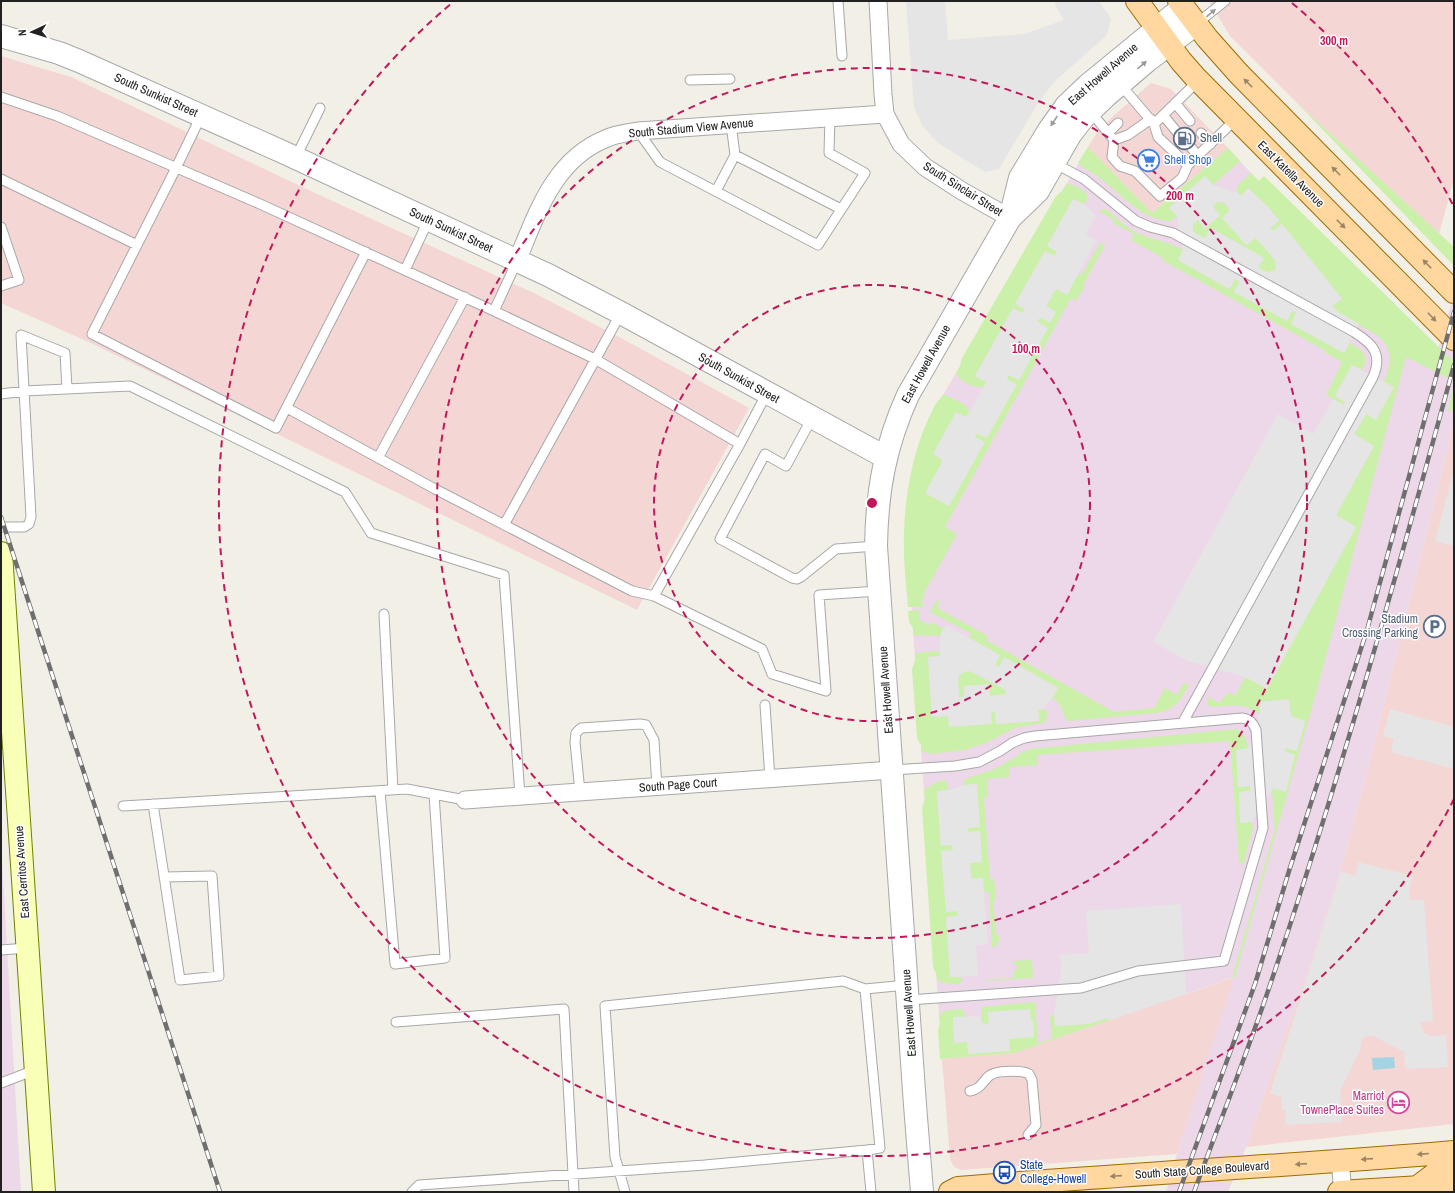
<svg xmlns="http://www.w3.org/2000/svg" width="1455" height="1193" font-family="'Archivo Narrow',sans-serif">
<style>
.commercial{fill:#f4d7d5}
.industrial{fill:#ecd8e8}
.grass{fill:#cbf0a9}
.parking{fill:#e5e5e5;fill-rule:evenodd}
.water{fill:#a4d4e3}
.lines{fill:none;stroke-linecap:round;stroke-linejoin:round}
.service-casing{stroke:#a8a8a8;stroke-width:11}
.minor-casing{stroke:#a8a8a8;stroke-width:19}
.tertiary-casing{stroke:#a8a8a8;stroke-width:24}
.secondary-casing{stroke:#708000;stroke-width:24}
.primary-casing{stroke:#9e6c00;stroke-width:24}
.service{stroke:#fff;stroke-width:9}
.minor{stroke:#fff;stroke-width:17}
.tertiary{stroke:#fff;stroke-width:22}
.secondary{stroke:#faffb8;stroke-width:22}
.primary{stroke:#ffd79f;stroke-width:22}
.rail-casing{stroke:#6f6f6f;stroke-width:4.5}
.rail{stroke:#fff;stroke-width:3;stroke-dasharray:9;stroke-linecap:butt}
.oneway{fill:#9b9b9b}
.oneway2{fill:#9b8566}
.ring{fill:none;stroke:#c2185b;stroke-width:2;stroke-dasharray:7 5}
.labels{text-anchor:middle;dominant-baseline:central;stroke-width:3;stroke-linejoin:round;paint-order:stroke}
.street-label{font-size:12px;fill:#212121;stroke:#fff}
.service-label{font-size:12px;fill:#4e5e75;stroke:#fff;text-anchor:start}
.shop-label{font-size:12px;fill:#366cbe;stroke:#fff;text-anchor:start}
.hotel-label{font-size:12px;fill:#b23c85;stroke:#fff;text-anchor:end}
.transit-label{font-size:12px;fill:#164399;stroke:#fff;text-anchor:start}
.centre{fill:#c2185b;stroke:#fff;stroke-width:2}
.ring-label{font-size:12px;text-anchor:middle;font-weight:bold;fill:#c2185b;stroke:#fff;stroke-width:3;stroke-linejoin:round;paint-order:stroke}
</style>
<rect width="100%" height="100%" fill="#f2efe7"/>
<path class="commercial" d="M1209,1H1454V179L1439,234L1297,103L1230,36Z
M1,56L71,77L315,193L534,293L621,338L749,408L637,610L93,344L1,303Z
M1151,83L1171,89L1228,148L1152,213L1088,147L1096,134L1111,118Z
M1454,422V1124L1246,1147L1313,954L1345,855L1373,748Z
M1235,977L1177,1154L961,1170L954,1167L950,1159L942,1059L1014,1053Z"/>
<path class="industrial" d="M1088,147L1152,213L1228,148L1432,370L1454,295V422L1373,748L1345,855L1313,954L1246,1147L1228,1192H1166L1177,1154L1234,977L1014,1053L942,1059L908,555L939,402Z
M1,860H2L21,1192H1Z"/>
<path class="grass" d="M1297,103L1454,247V266Z
M1088,147L1152,213L1228,148L1240,161L1213,185L1205,176L1169,207L1177,216L1171,221C1142,221 1122,195 1101,179C1094,173 1085,170 1078,163Z
M1251,173L1259,181L1264,176L1454,362V381L1406,357L1316,693L1235,977L1232,978L1275,829L1272,790L1275,788L1286,792L1285,747L1297,751L1305,721L1292,717L1290,715L1259,702L1260,713H1257C1244,702 1228,706 1211,707L1207,704V701L1209,697L1219,703L1229,692L1235,696L1245,677L1267,688L1356,527L1336,515L1374,446L1354,435L1366,414L1376,420L1393,388L1384,382C1406,326 1355,335 1332,306L1342,299L1282,224L1273,231L1270,228L1279,220L1268,207L1248,188L1241,196L1236,189L1239,184Z
M1067,184C1074,184 1083,189 1087,195V200L1083,204L1073,199L1047,246L1057,252L1054,256L1045,251L1015,304L1025,309L1023,313L1013,308L975,376L985,381L986,383L983,387C974,389 960,381 956,373L960,366L962,358L1056,196L1062,191Z
M1217,202C1224,202 1226,205 1230,210L1222,218L1256,238L1275,260L1276,268C1271,275 1265,271 1258,268L1264,258L1211,228L1205,239C1198,235 1191,233 1193,224L1198,220L1205,229L1212,207Z
M1103,209L1107,210C1116,218 1126,227 1137,233C1152,240 1168,241 1183,250L1178,260L1229,289L1235,279L1240,282L1234,292L1287,321L1292,311L1296,313L1291,324L1344,353L1349,343C1362,349 1370,355 1362,370L1352,365L1335,396L1345,402L1344,405L1326,395L1342,362L1326,353V351L1162,260L1163,258L1131,240L1134,234L1113,223L1114,220L1099,211Z
M1100,243L1105,245L1083,285L1085,286L1076,301L1071,298L945,527L957,534L924,593L925,594L921,602L924,604L923,607H908C906,583 903,558 904,534C905,491 914,445 934,407C936,402 940,400 943,395H946L967,406L969,412L967,416L965,417L956,412L933,454L941,459L942,462L925,493L984,442L975,437L977,433L987,438L1016,384L1006,379L1009,375L1019,380L1048,328L1037,322L1040,317L1056,312L1046,306L1056,289L1067,295L1077,275L1082,274Z
M1454,387V410L1448,411Z
M937,600L940,602L937,608L988,636L986,640L1114,712L1154,708L1165,688L1177,695L1184,683L1189,685C1180,701 1176,709 1157,713L1068,721C1060,713 1066,706 1052,698L1058,688L1005,658L999,667L995,665L1000,655L969,638L972,634L930,612Z
M918,610L920,611L918,614L920,616L918,619L929,625L931,622L944,629L940,636L913,635V628L909,622L908,611Z
M938,651L939,652L940,656L928,657L932,717L948,716L992,724L991,712H995L996,724L1039,721L1038,709L1046,710L1047,713L1046,721L1043,723L1015,728L986,743L965,750L931,754L921,751V744L918,741L917,737L912,669L915,661V654L917,653Z
M970,671L1004,689L1006,692L1005,694L990,696L964,686V697H959L958,682L959,675L964,672Z
M1236,729C1245,732 1246,740 1248,749L1236,750L1238,787L1250,786L1251,791L1239,792L1240,823L1252,822L1253,827L1243,865L1239,863L1230,741L1038,755V765L1010,767V777L987,779L988,798H984L990,879L994,878L996,899L993,900L996,935H999V942H996L997,946L992,947L989,892H984L983,878L971,879L970,863L982,862L980,831L968,832V828L979,827L977,784L964,785L965,779L995,769L1014,758L1024,751L1030,749Z
M944,780L947,783L948,790L937,792L941,846L952,845L953,850L941,851L946,912L957,911V916L946,917L950,977H962V981L959,984L944,983L937,980L936,973L934,970L933,966L922,807L925,799L924,790L937,782Z
M1032,960L1033,978L987,981L984,980L1014,978V970H1017V965H1013V961Z
M1035,1002L1038,1043L1052,1039L1050,1016L1054,1015L1055,1026L1088,1024L1108,1018L1110,1020L1014,1053L940,1059L938,1031L940,1023L939,1015L943,1012L949,1010L962,1009L964,1011L965,1017L953,1018L954,1042H967L968,1053L1010,1051L1009,1039L1033,1021L988,1012L989,1023L984,1024L981,1022V1007Z"/>
<path class="parking" d="M906,1H945L948,40L1024,34L1064,20L1053,1H1099L1111,19L1107,35L1055,81L1038,103L999,169L985,172L938,143L923,127L914,107Z
M1205,176L1213,185L1238,193L1241,196L1248,188L1268,207L1279,221L1270,228L1273,231L1282,224L1342,299L1332,306L1337,311L1359,324L1344,353L1291,324L1296,313L1292,311L1287,321L1234,292L1240,281L1235,279L1230,289L1178,260L1183,250L1177,216L1169,208ZM1217,202H1222L1225,203L1230,210L1222,218L1246,245L1256,238L1275,260L1276,268L1274,271L1267,272L1258,268L1264,258L1210,228L1205,238L1195,233L1193,230V224L1198,220L1205,229L1220,215L1213,207Z
M1073,199L1084,204L1096,215L1086,234L1096,240L1067,295L1056,289L1046,306L1056,312L1050,323L1040,318L1037,321L1048,328L1019,380L1008,375L1007,379L1017,384L987,438L976,433L975,437L985,442L949,506L925,493L942,462L941,459L933,454L956,412L965,417L967,416L986,383L985,381L975,376L1013,308L1023,313L1025,309L1015,304L1045,251L1054,256L1057,252L1047,246Z
M1352,365L1394,387L1376,420L1366,414L1354,434L1374,446L1336,515L1356,527L1267,689L1245,677L1188,661L1153,642L1278,414L1313,434L1333,399L1344,405L1345,402L1335,396Z
M1454,470V546L1435,541Z
M946,625L1000,655L995,665L999,667L1004,657L1058,688L1052,698L1043,709L1038,710L1039,721L996,724L995,712H991L992,724L949,727L948,716L932,717L928,657L940,656V635ZM970,671L1004,689L1006,692L1005,694L990,696L989,684L964,686V697H959L958,682L959,675L964,672Z
M1289,699L1291,716L1305,721L1297,751L1285,748L1284,751L1295,755L1286,792L1273,788L1252,822L1240,823L1239,792L1251,790L1250,786L1238,787L1236,750L1248,748L1260,713L1259,702Z
M1390,709L1454,727V769L1391,752L1394,739L1383,736Z
M977,784L980,827L968,828V832L980,831L982,862L970,863L971,879L983,878L988,944L976,945L978,976L950,977L946,917L957,916V911L946,912L941,851L953,850L952,845L941,846L937,791L948,790L964,785Z
M1358,862L1413,876L1409,890L1410,900H1424L1433,1021L1421,1022L1422,1029L1424,1033L1429,1036L1446,1035L1448,1067L1405,1069L1404,1052L1373,1036H1366L1362,1039L1360,1050L1340,1091L1342,1122L1286,1125L1285,1110H1282L1281,1097L1270,1093L1341,871L1355,876Z
M1181,904L1186,994L1110,1020L1108,1018L1088,1024L1055,1026L1054,1015L1061,968L1060,955L1089,953L1086,911Z
M1030,1009L1031,1021H1033L1034,1037L1009,1039L1010,1051L968,1054L967,1042L954,1043L953,1017L981,1016V1022L984,1024L989,1023L988,1012Z"/>
<path class="water" d="M1394,1057L1395,1068L1373,1070L1372,1058Z"/>
<g class="lines">
<defs>
<path id="service" d="M838,1L842,56
M1196,24L1225,1
M690,80L730,79
M1120,84L1154,124L1198,81
M1,97L57,116L260,204L494,311L595,359L740,444L767,393
M1175,103L1190,121
M1090,111L1114,140L1112,157L1120,166L1135,171L1160,196L1182,178L1188,165L1236,119
M1163,115L1177,132
M201,116L176,168L92,334L276,428L366,252
M731,124L735,155L841,209
M1154,124L1158,137L1188,165
M638,131L660,162L818,245L865,173L829,153L830,117
M1108,133L1118,123
M1201,133L1211,144
M1114,140L1128,135L1151,119
M1189,145L1198,156
M296,157L320,108
M1054,163L1084,179L1136,221L1150,227L1173,233L1354,332C1373,344 1383,354 1373,377L1183,722
M1,179L137,245
M716,191L735,155
M1,227L19,280L1,286
M405,270L429,219
M494,311L517,261
M1,394L24,391L130,386L345,492L371,533L504,575L520,796
M287,408L435,489L632,591L654,596
M812,418L786,466L765,454L720,539L792,578L797,579L801,577L836,549L876,546
M740,444L654,596L762,649L772,674L826,691L819,595L879,591
M378,458L465,297
M504,525L621,313
M1,527H24L29,524L31,517L21,335L65,353L67,389
M384,614L393,790
M765,705L770,779
M892,770L955,766L979,762L1000,751L1012,743L1024,738L1035,736L1242,718C1250,719 1253,723 1256,730L1263,828L1224,961L1138,971L1081,988L908,1000
M380,791L395,964L445,958L434,794
M580,792L575,742L576,733L581,728L640,724L646,725L654,740L657,787
M153,804L180,980L219,976L212,876L164,877
M123,806L407,789L465,800
M1,950L27,948
M396,1022L564,1009L574,1192
M1,1083L35,1070
M970,1091C981,1089 982,1082 989,1076C996,1070 1022,1070 1029,1074L1032,1080L1036,1125L1028,1135
M867,1150L880,1148L865,989L907,985
M412,1192L419,1185L705,1165L867,1150L871,1192
M625,1192L615,1157L605,1006L843,981L865,989"/>
<path id="minor" d="M878,1L883,94L885,114L901,144L925,167L962,191L1010,218
M517,261C537,213 554,160 605,139C615,134 627,133 638,131L885,114
M465,800L892,770
M1340,1161L1343,1192"/>
<path id="tertiary" d="M1,36L59,53L79,61L285,153L548,275L621,313L885,457
M1010,218L1020,178L1049,130L1066,106L1088,85L1183,7
M922,1192L915,1105L876,546C877,490 885,446 908,395L1010,218L1038,191L1070,135L1083,118L1106,96L1147,61L1196,24"/>
<path id="secondary" d="M1,553L44,1192"/>
<path id="primary" d="M1137,1L1181,61L1195,77L1454,339
M1179,1L1207,38L1239,74L1454,292
M1420,1185L1436,1173L1454,1168
M950,1192L958,1188C1123,1174 1289,1166 1454,1152
M1339,1192L1454,1185"/>
</defs>
<use href="#service" class="service-casing"/>
<use href="#minor" class="minor-casing"/>
<use href="#tertiary" class="tertiary-casing"/>
<use href="#secondary" class="secondary-casing"/>
<use href="#primary" class="primary-casing"/>
<use href="#service" class="service"/>
<use href="#minor" class="minor"/>
<use href="#tertiary" class="tertiary"/>
<use href="#secondary" class="secondary"/>
<use href="#primary" class="primary"/>
<defs>
<path id="rail" d="M1,517L220,1192
M1179,1192L1255,984L1289,871L1367,630L1454,312
M1194,1192C1219,1124 1246,1056 1269,988C1339,782 1397,574 1454,365"/>
</defs>
<use href="#rail" class="rail-casing"/>
<use href="#rail" class="rail"/>
</g>
<defs><path id="oneway-solid" d="M-6-.8H1V-3.2L6.5 0L1 3.2V.8H-6Z"/></defs>
<g class="oneway">
<use href="#oneway-solid" transform="translate(1211 13) rotate(-39)"/>
<use href="#oneway-solid" transform="translate(1142 65) rotate(-40)"/>
<use href="#oneway-solid" transform="translate(1054 121) rotate(124)"/>
</g>
<g class="oneway2">
<use href="#oneway-solid" transform="translate(1248 83) rotate(-135)"/>
<use href="#oneway-solid" transform="translate(1336 171) rotate(-135)"/>
<use href="#oneway-solid" transform="translate(1341 224) rotate(45)"/>
<use href="#oneway-solid" transform="translate(1427 264) rotate(-134)"/>
<use href="#oneway-solid" transform="translate(1432 317) rotate(46)"/>
<use href="#oneway-solid" transform="translate(1423 1154) rotate(175)"/>
<use href="#oneway-solid" transform="translate(1367 1159) rotate(176)"/>
<use href="#oneway-solid" transform="translate(1301 1164) rotate(176)"/>
<use href="#oneway-solid" transform="translate(1116 1176) rotate(176)"/>
</g>
<g class="ring">
<circle cx="872" cy="503" r="218"/>
<circle cx="872" cy="503" r="435"/>
<path d="M1454 799A653 653 0 1 1 452 3M1292 3A653 653 0 0 1 1454 207"/>
</g>
<defs>
<symbol id="fuel-ring" viewBox="-11 -11 22 22"><circle r="9.5" fill="#fff" stroke="#5c6f8a" stroke-width="1.5"/><path d="M-5.5-6h7V0h2V4h1.3V-2.5L3-4.5l.8-.8L6-3V5H2.5V1h-1V6h-7ZM-4.2-4.7v3.2H.2V-4.7Z" fill="#5c6f8a"/></symbol>
<symbol id="supermarket-ring" viewBox="-11 -11 22 22"><circle r="9.5" fill="#fff" stroke="#3f7fe0" stroke-width="1.5"/><path d="M-6-5.5h2.5l.6 2H6L4.5 2H-2.5L-4.4-4H-6ZM-1.5 3.2a1.3 1.3 0 1 0 .1 0ZM3 3.2a1.3 1.3 0 1 0 .1 0Z" fill="#3f7fe0"/></symbol>
<symbol id="parking-ring" viewBox="-11 -11 22 22"><circle r="9.5" fill="#fff" stroke="#5c6f8a" stroke-width="1.5"/><path d="M-3.5-5.5H1a3.5 3.5 0 0 1 0 7H-1V5.5H-3.5ZM-1-3.4V-.6H.8a1.4 1.4 0 0 0 0-2.8Z" fill="#5c6f8a"/></symbol>
<symbol id="hotel-ring" viewBox="-11 -11 22 22"><circle r="9.5" fill="#fff" stroke="#d1479c" stroke-width="1.5"/><path d="M-6-4.5h1.5V1H6V5H4.5V3h-9V5H-6ZM-4 0a1.8 1.8 0 1 1 3.6 0ZM.5 0V-2.5h3Q6-2.5 6 0Z" fill="#d1479c"/></symbol>
<symbol id="bus-ring" viewBox="-11 -11 22 22"><circle r="9.5" fill="#fff" stroke="#1a4fb4" stroke-width="1.5"/><path d="M-5-6H5V4H4V6H2V4H-2V6H-4V4H-5ZM-3.5-4V0h7V-4ZM-3.5 1.2v1.5H-2V1.2ZM2 1.2v1.5H3.5V1.2Z" fill="#1a4fb4"/></symbol>
</defs>
<g fill-rule="evenodd">
<use href="#fuel-ring" x="1172" y="126" width="25" height="25"/>
<use href="#supermarket-ring" x="1136" y="148" width="25" height="25"/>
<use href="#parking-ring" x="1422" y="614" width="25" height="25"/>
<use href="#hotel-ring" x="1386" y="1090" width="25" height="25"/>
<use href="#bus-ring" x="992" y="1160" width="25" height="25"/>
</g>
<g class="labels">
<g class="street-label">
<text transform="translate(1103 74) rotate(-41)">East Howell Avenue</text>
<text transform="translate(156 95) rotate(24)">South Sunkist Street</text>
<text transform="translate(691 128) rotate(-5)">South Stadium View Avenue</text>
<text transform="translate(1291 174) rotate(45)">East Katella Avenue</text>
<text transform="translate(963 189) rotate(32)">South Sinclair Street</text>
<text transform="translate(451 230) rotate(25)">South Sunkist Street</text>
<text transform="translate(926 364) rotate(-61)">East Howell Avenue</text>
<text transform="translate(739 378) rotate(29)">South Sunkist Street</text>
<text transform="translate(886 690) rotate(-94)">East Howell Avenue</text>
<text transform="translate(678 785) rotate(-4)">South Page Court</text>
<text transform="translate(22 872) rotate(-94)">East Cerritos Avenue</text>
<text transform="translate(909 1013) rotate(-94)">East Howell Avenue</text>
<text transform="translate(1202 1170) rotate(-4)">South State College Boulevard</text>
</g>
<g class="service-label">
<text x="1200" y="138">Shell</text>
<text x="1418" y="619" text-anchor="end">Stadium<tspan x="1418" dy="14">Crossing Parking</tspan></text>
</g>
<g class="shop-label">
<text x="1164" y="160">Shell Shop</text>
</g>
<g class="hotel-label">
<text x="1384" y="1096">Marriot<tspan x="1384" dy="14">TownePlace Suites</tspan></text>
</g>
<g class="transit-label">
<text x="1020" y="1165">State<tspan x="1020" dy="14">College-Howell</tspan></text>
</g>
</g>
<circle cx="872" cy="503" r="6" class="centre"/>
<g class="ring-label">
<text x="1334" y="45">300 m</text>
<text x="1180" y="200">200 m</text>
<text x="1026" y="353">100 m</text>
</g>
<rect width="1455" height="1193" fill="none" stroke="#212121" stroke-width="4"/>
<g transform="translate(32 32) rotate(266)" stroke="#ffffff" stroke-width="3" paint-order="stroke">
<path d="M0-3L7 15L0 10L-7 15Z" fill="#212121"/>
<text y="-6" font-size="11" font-weight="bold" text-anchor="middle" fill="#212121">N</text>
</g>
</svg>
